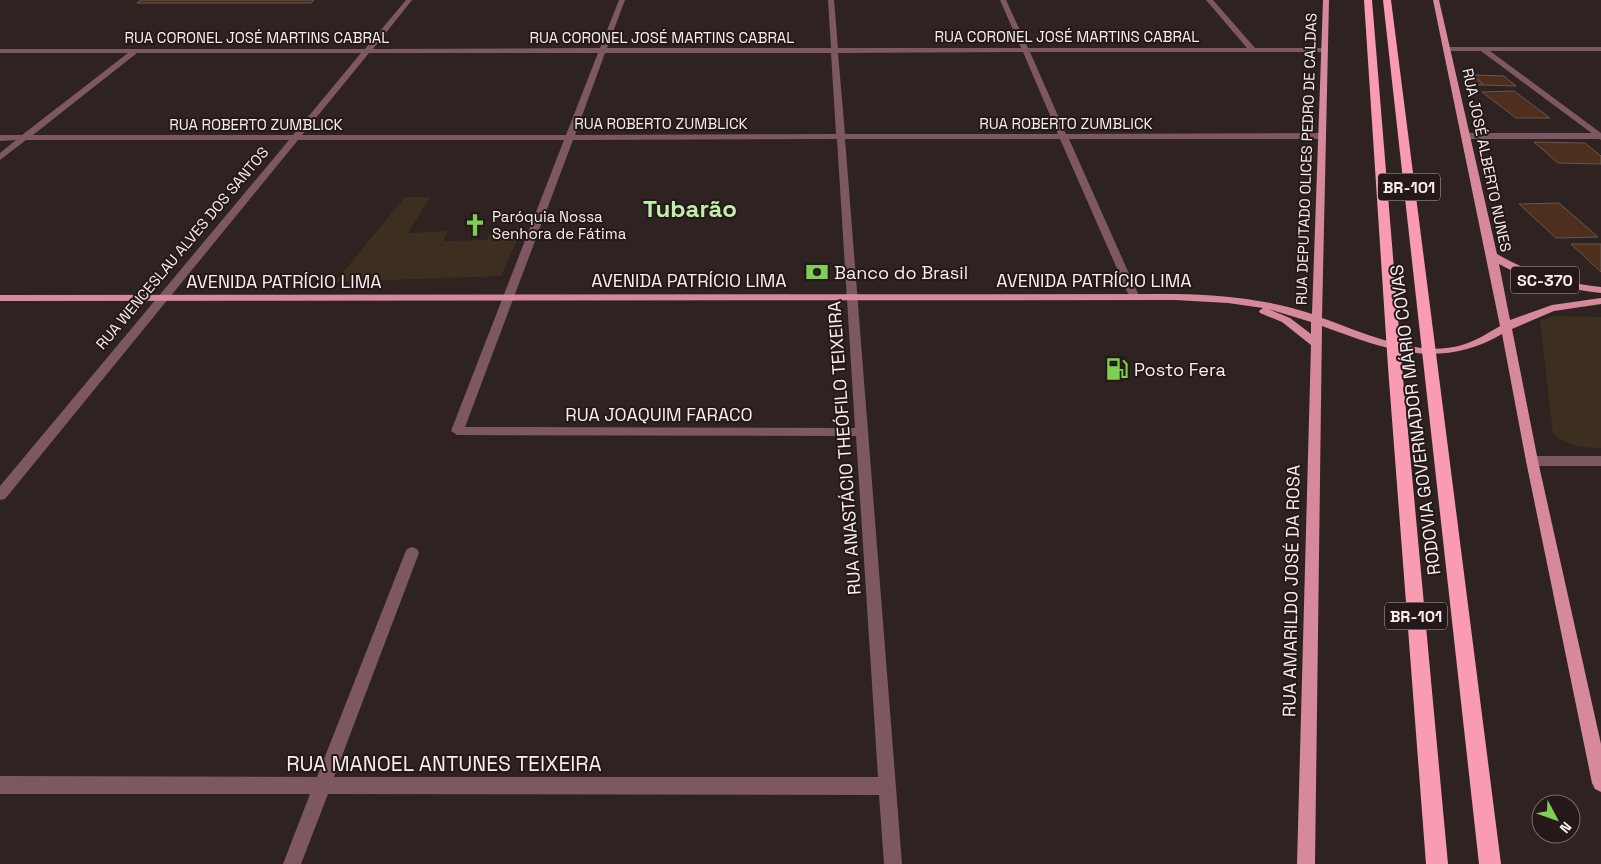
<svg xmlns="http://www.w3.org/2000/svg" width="1601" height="864" font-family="'Space Grotesk',sans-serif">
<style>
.green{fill:#3c2f1f}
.building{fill:#4e2f1e;stroke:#635852}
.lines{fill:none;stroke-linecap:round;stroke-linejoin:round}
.minor{fill:#7e5860;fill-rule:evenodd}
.tertiary{fill:#7e5860;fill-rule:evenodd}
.primary{fill:#d6899a;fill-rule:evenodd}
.motorway{fill:#f99cb1;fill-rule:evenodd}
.labels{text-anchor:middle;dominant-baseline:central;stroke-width:4;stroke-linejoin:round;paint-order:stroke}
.far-street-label{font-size:15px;fill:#f7eeed;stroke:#241918}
.far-poi-label{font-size:15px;fill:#f7eeed;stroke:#241918;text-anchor:start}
.shield{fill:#241918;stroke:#b8aead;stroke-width:1}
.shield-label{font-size:16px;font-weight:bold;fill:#f7eeed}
.poi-label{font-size:18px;fill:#f7eeed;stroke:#241918;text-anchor:start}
.street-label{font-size:18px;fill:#f7eeed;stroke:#241918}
.near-street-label{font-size:21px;fill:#f7eeed;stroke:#241918}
.far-town-label{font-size:24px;font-weight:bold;fill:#c1eeac;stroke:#241918}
</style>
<rect width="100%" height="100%" fill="#2e2321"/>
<path class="green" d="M405,197H430L408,233L448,231L443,241L488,240L489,234L521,232L501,276L335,282Z
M1555,316L1601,317V448C1581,448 1569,446 1553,434L1540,320Z"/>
<path class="building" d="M141,0H314L311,3H137Z
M1465,75H1473L1484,85H1469Z
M1473,75L1504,76L1516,86L1484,85Z
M1514,91L1550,118H1516L1482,92Z
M1534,142L1585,143L1601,156V164L1558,163Z
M1559,203L1598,237L1556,238L1519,204Z
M1571,244H1601V272Z"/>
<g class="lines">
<path class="minor" d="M406,0H412L373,49L600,48L619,0H625L607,48H831L828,0H834L838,48H1021L1000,0H1006L1028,48H1247L1206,0H1213L1255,48H1324L1328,50L1324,52H1030L1066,134L1322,133L1326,136L1322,139H1069L1139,296L1134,299L1129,296L1060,139H845L902,864H884L879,795L328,794L301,864H283L310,794H0V776L317,777L405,553L407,549L412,547L417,549L419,553L334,777H878L856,436L457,435L451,431L564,140H298L5,499L0,500V486L289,140H26L0,160V153L16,140L0,141V135H22L128,53H0V49H365ZM1023,52L1058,134H845L838,53ZM137,53H361L293,135H33ZM369,53H598L566,135H302ZM605,53H831L836,134L575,135ZM837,139L855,428L465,427L573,140Z
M1444,47H1601V51H1490L1601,133V140L1481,51H1444Z
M1532,456H1601V466H1532L1527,464L1526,461L1527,458Z"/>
<path class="tertiary" d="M1601,133V139H1466L1462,136L1466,133Z"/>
<path class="primary" d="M1323,0H1329L1322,318C1365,333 1416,358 1462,345C1476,341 1488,333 1500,326L1433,0H1439L1497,254C1530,273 1563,283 1601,287V293C1565,289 1530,281 1499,264L1510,320L1552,305L1601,298V304L1554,311L1512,329L1538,461L1601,744V792L1595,789L1592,783L1526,461L1502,334C1439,371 1385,349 1322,326L1315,864H1297L1311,345L1282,322L1260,313L1259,311L1263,308L1228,303L1175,300L0,301V295L1175,294C1222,295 1267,299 1312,314ZM1268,309L1311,322V334L1290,318Z"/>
<path class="motorway" d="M1364,0H1372L1402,367L1448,864H1426L1388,367Z
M1383,0H1391L1501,864H1479Z"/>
</g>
<defs>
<symbol id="church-bare" viewBox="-9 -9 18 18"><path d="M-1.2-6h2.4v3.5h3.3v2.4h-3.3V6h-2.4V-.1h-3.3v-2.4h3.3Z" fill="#7fd052" stroke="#241918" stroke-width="2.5" paint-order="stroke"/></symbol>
<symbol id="bank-bare" viewBox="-9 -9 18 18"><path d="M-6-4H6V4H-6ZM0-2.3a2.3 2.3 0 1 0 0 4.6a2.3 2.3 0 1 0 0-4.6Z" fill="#7fd052" stroke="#241918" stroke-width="2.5" paint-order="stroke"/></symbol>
<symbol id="fuel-bare" viewBox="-9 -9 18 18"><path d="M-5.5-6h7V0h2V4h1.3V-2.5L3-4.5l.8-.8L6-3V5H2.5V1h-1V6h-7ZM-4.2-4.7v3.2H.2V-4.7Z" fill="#7fd052" stroke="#241918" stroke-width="2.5" paint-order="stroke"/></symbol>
</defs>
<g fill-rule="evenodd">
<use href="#church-bare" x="459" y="209" width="32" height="32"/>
<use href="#bank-bare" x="801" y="256" width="32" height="32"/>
<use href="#fuel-bare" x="1101" y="353" width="32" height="32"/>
</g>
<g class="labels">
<g class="far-street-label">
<text x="1067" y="36">RUA CORONEL JOSÉ MARTINS CABRAL</text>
<text x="257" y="37">RUA CORONEL JOSÉ MARTINS CABRAL</text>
<text x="662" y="37">RUA CORONEL JOSÉ MARTINS CABRAL</text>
<text x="661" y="123">RUA ROBERTO ZUMBLICK</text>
<text x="1066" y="123">RUA ROBERTO ZUMBLICK</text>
<text x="256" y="124">RUA ROBERTO ZUMBLICK</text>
<text transform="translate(1306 159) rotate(-88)">RUA DEPUTADO OLICES PEDRO DE CALDAS</text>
<text transform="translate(1487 160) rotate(78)">RUA JOSÉ ALBERTO NUNES</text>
<text transform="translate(182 248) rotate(-50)">RUA WENCESLAU ALVES DOS SANTOS</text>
</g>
<g class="far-poi-label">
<text x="492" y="216">Paróquia Nossa<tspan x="492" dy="17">Senhora de Fátima</tspan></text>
</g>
<g class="shield">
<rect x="1378" y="173.5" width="62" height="27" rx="4"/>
<rect x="1511" y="266.5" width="68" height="27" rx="4"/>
<rect x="1385" y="602.5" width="62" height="27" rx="4"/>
</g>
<g class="shield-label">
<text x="1409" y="187">BR-101</text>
<text x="1545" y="280">SC-370</text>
<text x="1416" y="616">BR-101</text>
</g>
<g class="poi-label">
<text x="834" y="272">Banco do Brasil</text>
<text x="1134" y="369">Posto Fera</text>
</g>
<g class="street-label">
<text x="689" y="280">AVENIDA PATRÍCIO LIMA</text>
<text x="1094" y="280">AVENIDA PATRÍCIO LIMA</text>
<text x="284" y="281">AVENIDA PATRÍCIO LIMA</text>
<text x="659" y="414">RUA JOAQUIM FARACO</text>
<text transform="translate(1415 420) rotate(-97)">RODOVIA GOVERNADOR MÁRIO COVAS</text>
<text transform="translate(844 448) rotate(-94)">RUA ANASTÁCIO THEÓFILO TEIXEIRA</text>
<text transform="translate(1291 591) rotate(-89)">RUA AMARILDO JOSÉ DA ROSA</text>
</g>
<g class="near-street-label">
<text x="444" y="763">RUA MANOEL ANTUNES TEIXEIRA</text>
</g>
<g class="far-town-label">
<text x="690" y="208">Tubarão</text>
</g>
</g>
<g transform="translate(1556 819) rotate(131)"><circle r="24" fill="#241918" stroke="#786e6d"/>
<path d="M0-4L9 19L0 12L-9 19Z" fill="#7fd052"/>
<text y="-8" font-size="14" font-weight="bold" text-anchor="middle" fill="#f7eeed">N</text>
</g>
</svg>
